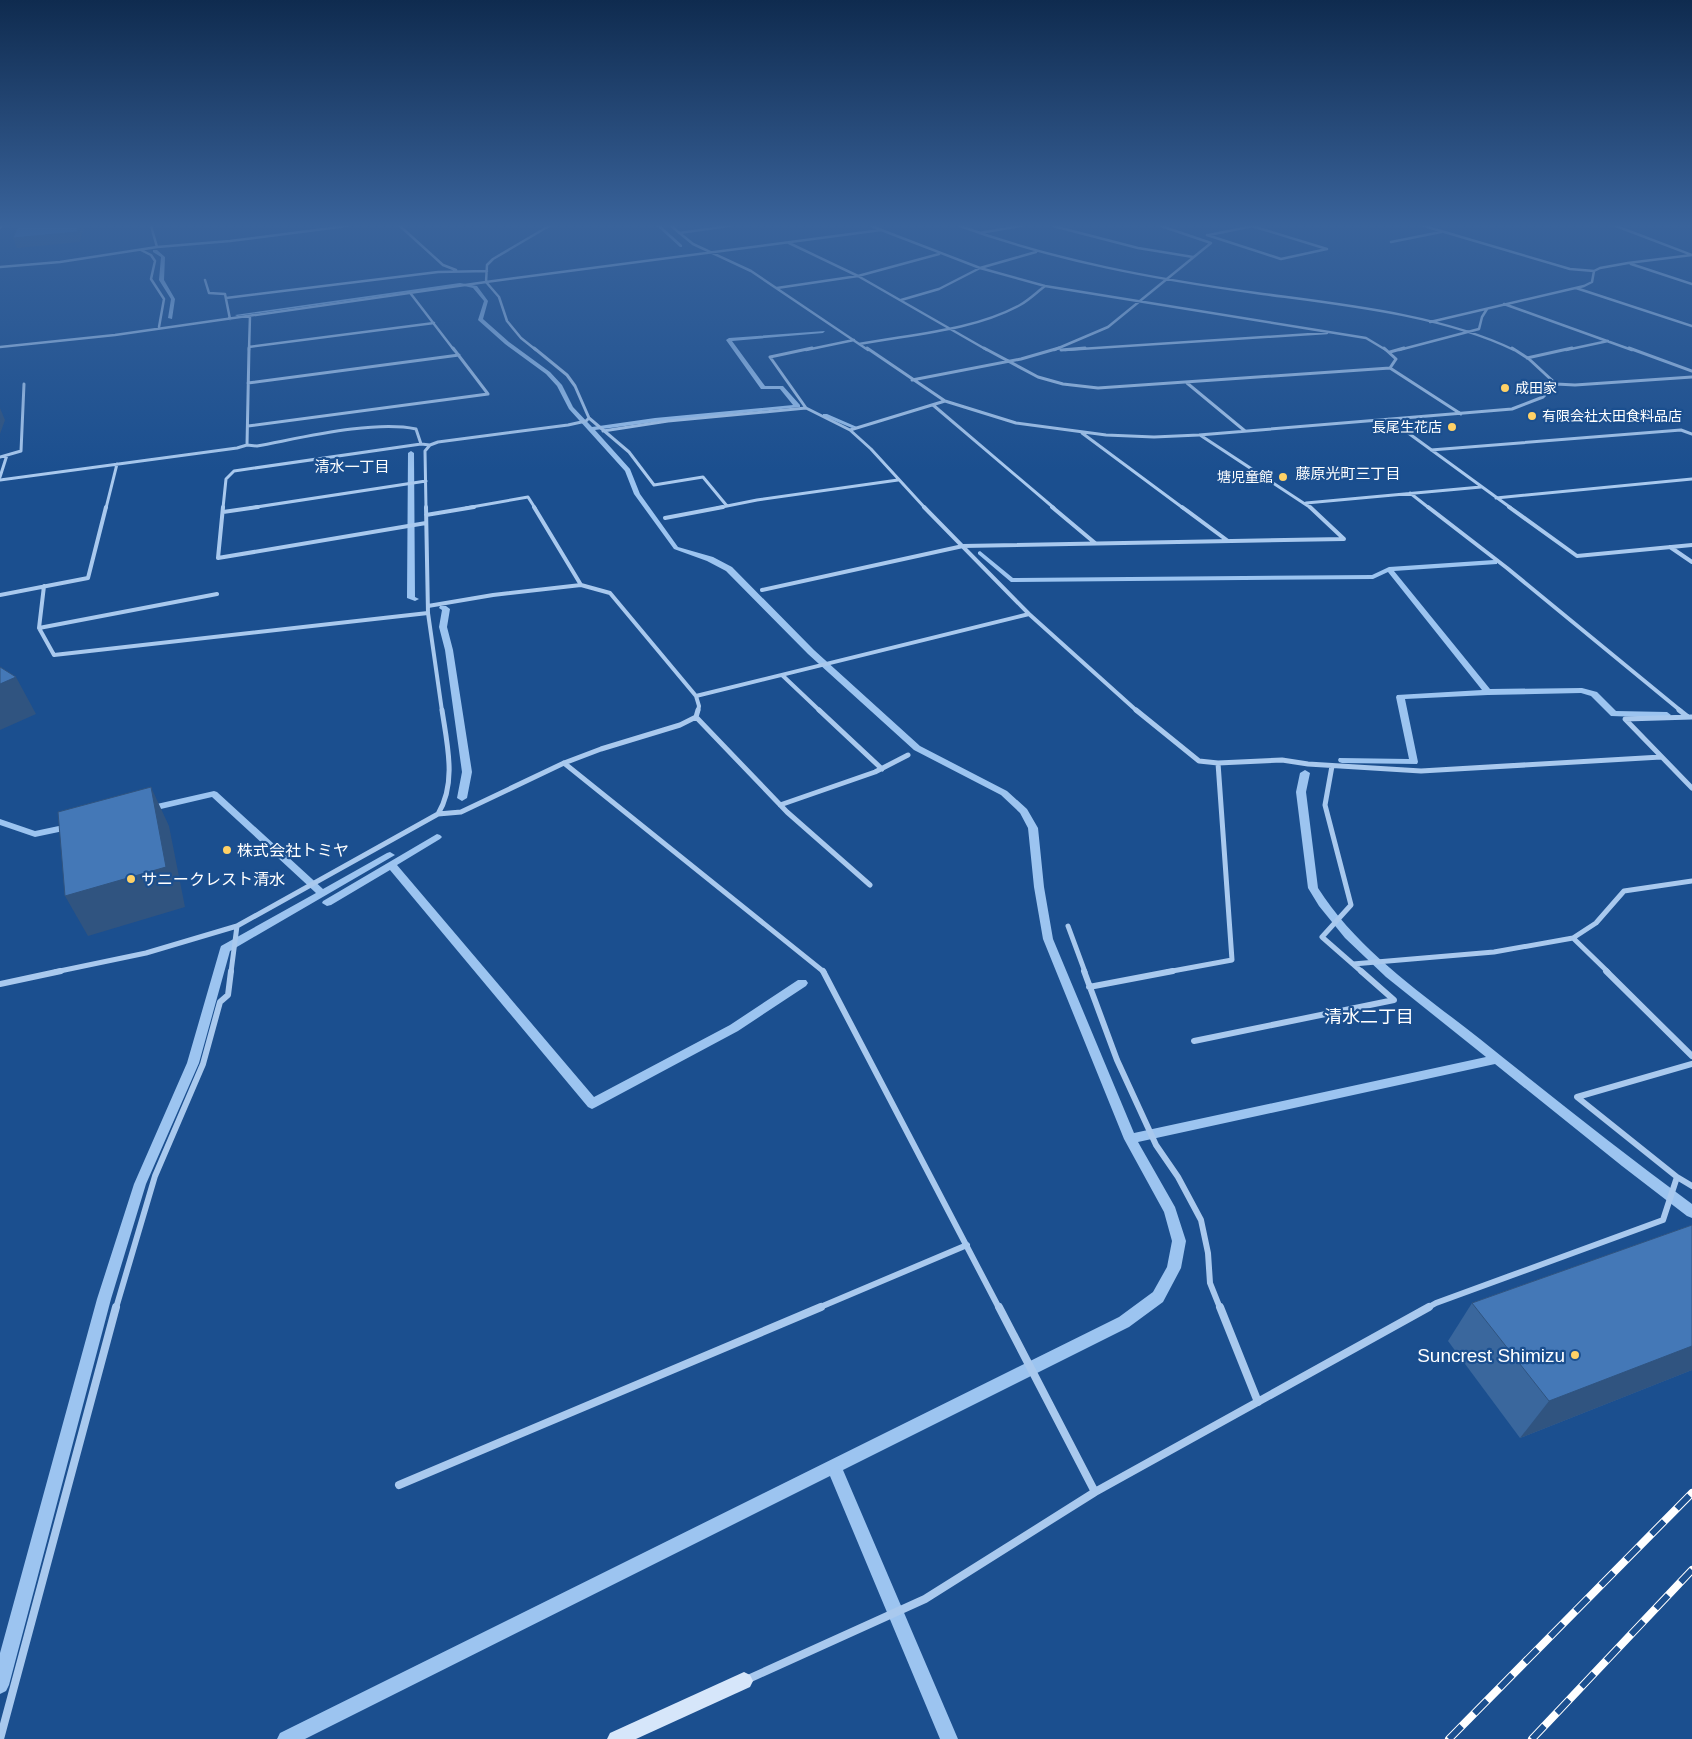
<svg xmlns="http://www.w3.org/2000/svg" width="1692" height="1739" font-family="Helvetica,'Noto Sans JP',sans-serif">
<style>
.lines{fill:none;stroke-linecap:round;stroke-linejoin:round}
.stream{fill:#9cc4f0;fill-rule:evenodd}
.street-far5{stroke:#a9c9ee;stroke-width:2.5}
.street-far4{stroke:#a9c9ee;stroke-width:3}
.street-far3{stroke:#a9c9ee;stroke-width:4}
.street-far2{stroke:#a9c9ee;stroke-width:5}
.street-far1{stroke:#a9c9ee;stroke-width:6}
.street{stroke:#a9c9ee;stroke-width:8}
.secondary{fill:#d6e6fa;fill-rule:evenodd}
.primary{fill:#f0f6ff;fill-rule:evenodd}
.rail-casing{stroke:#fff;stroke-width:8}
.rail{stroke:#1b4f8f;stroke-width:6;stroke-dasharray:18;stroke-linecap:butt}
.wall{fill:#3a679d}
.shaded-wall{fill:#305480}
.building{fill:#4478b7;stroke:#305480}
.poi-dot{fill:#ffd166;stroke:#1b4f8f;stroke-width:2}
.labels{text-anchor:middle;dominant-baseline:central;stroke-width:4.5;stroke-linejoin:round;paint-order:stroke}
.far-poi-label{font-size:14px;fill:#fff;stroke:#1b4f8f;text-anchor:start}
.far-neighbourhood-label{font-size:15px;fill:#fff;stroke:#1b4f8f}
.poi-label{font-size:16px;fill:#fff;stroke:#1b4f8f;text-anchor:start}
.neighbourhood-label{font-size:18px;fill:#fff;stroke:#1b4f8f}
.near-poi-label{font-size:19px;fill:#fff;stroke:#1b4f8f;text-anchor:end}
</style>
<rect width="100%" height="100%" fill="#1b4f8f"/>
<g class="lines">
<path class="stream" d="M657,226H661L682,245V247H680Z
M153,250H157L165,257L164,280L175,299L172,319L168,318L171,299L159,280L161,257L153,252Z
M460,283L477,286L488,301L483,319L509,342L550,372L562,385L573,407L592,427L655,418L793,405L780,389H761L726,340L729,338L825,331L823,333L732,341L765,386H783L800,405V407L655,422L595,430L630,469L640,494L678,547L713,557L732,567L814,650L920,746L1007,791L1027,809L1038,828L1044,887L1053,939L1134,1133L1486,1057L1386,977L1345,938L1319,906L1308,888L1296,792L1300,773L1305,770L1310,773L1306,792L1318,888C1358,951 1423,994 1480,1039C1550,1095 1620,1151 1692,1204V1218L1687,1216L1622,1166L1495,1064L1138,1142L1175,1207L1186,1241L1181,1268L1163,1302L1129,1327L843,1470L958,1739H940L830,1476L305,1739H277L280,1733L1119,1317L1153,1292L1167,1267L1172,1241L1164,1212L1124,1139L1043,939L1034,887L1028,828L1020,813L1001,795L914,750L808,654L726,571L707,561L674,549L634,494L625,471L569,409L557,386L546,374L505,344L478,320L484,301L473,288L460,285L237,316L235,315Z
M823,414H827L857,427L852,428L823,416Z
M411,451L414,453L415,597L419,599L415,601L407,598L408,453Z
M980,551L1013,578L1372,575L1389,567L1494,560H1497V564L1394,571L1490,689L1582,688L1597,692L1616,711L1667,712L1671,715L1667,718L1611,716L1591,696L1581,693L1488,695L1405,699L1418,762L1417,764L1342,763L1339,762L1338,760L1339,758L1409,759L1396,697L1397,695L1482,690L1388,572L1373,579L1011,582L978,554V552Z
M440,606H446L450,609L447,627L453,650L472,772L467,798L462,801L457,798L462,772L445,650L439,627L442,610L439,608Z
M214,791L217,792L323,889L387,853L390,852L395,855L230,951L199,1063L146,1184L111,1299L9,1685L6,1691L0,1694V1653L97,1299L134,1184L187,1063L220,949L221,946L316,893L212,797L148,812L143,809L148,806Z
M0,819L35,831L73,823L78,826L73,829L35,837L0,825Z
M437,834L440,835L442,837L440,839L397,865L594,1097L730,1025L798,980H806L808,983L806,986L738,1031L596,1107L592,1109L588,1107L390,870L331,905L327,906L322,903L323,901Z"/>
<path class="street-far5" d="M151,226L157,247
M400,226L443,265L456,270
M671,226L693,244L751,271L868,350
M871,226L980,268L1045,286L1366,338L1386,350
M960,226C1056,261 1155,279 1256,293C1337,304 1440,314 1514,350
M1053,226L1138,248L1193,257
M1424,226L1570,269L1594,271L1600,268L1628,263L1692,255
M1616,226L1692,255
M679,233L729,226
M979,233L1021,226
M1207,235L1281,259L1327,249L1252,226
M1209,235L1253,226
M1391,242L1441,232
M789,243L858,276L987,350
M141,250L151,255L155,261L151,279L164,299L159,327
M1631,264L1692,284
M0,267L60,262L157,247L230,241L347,226
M205,280L209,293L225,294L230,319
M777,288L858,276L939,254
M1576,288L1692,326
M411,294L454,350
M226,298L438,272L487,271
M901,300L939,289L980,268L1036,252
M1504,304L1632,350
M1430,322L1584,286L1592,282L1594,271
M859,344C912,334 972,331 1020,305C1029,300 1037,292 1045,286
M0,347L115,335L486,282L881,230
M249,347L434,323
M249,350L250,316
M536,350L521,338L507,321L499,297L486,282L487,265L493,259L549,226
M806,350L854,340
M1054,350L1108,327L1211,243L1161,226
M1065,350L1327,333
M1399,350L1479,329L1482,317L1487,309
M1566,350L1608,341"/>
<path class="street-far4" d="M249,348L247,445L257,446C301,438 373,420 416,429L421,444L430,445
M867,348L945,401L1016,423L1106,435L1154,437L1199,435L1512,409L1543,397L1556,384
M984,348L1038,377L1063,384L1098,388L1390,368
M1384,348L1396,359L1390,368L1461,414
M1512,348L1529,359L1556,384L1575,385L1692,377
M1629,348L1692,371
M1061,350L1085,348
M1390,352L1404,348
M1527,358L1572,348
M912,380L1021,359L1059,348
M248,383L459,355
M1187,383L1245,431
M933,405L1054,508
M806,408L770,357L812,348
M589,418L629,452L654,485L703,477L727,506
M1389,419L1511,508
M248,426L488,394L453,348
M850,430L945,401
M603,431L668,421L806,408L850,430L871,449L925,508
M1082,433L1183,508
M1200,435L1311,508
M1431,450L1681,430L1692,434
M0,457L21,451L24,384
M0,477L7,455
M0,480L237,448L247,445
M1410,493L1429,508
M1496,498L1692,479
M1306,503L1481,487
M106,508L117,464
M223,508L226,479L234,471L421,444
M250,508L426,481
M426,508L425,451L430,445L438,442L568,425L586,421L589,418L575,386L567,375L534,348
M466,508L528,497L535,508
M717,508L757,500L898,480"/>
<path class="street-far3" d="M223,507L218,558L426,523
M426,507L428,613L442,711
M534,507L581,585L610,593L696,696L699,706L698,711
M924,507L1029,614L1137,711
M1052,507L1095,543
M1182,507L1228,541
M1428,507L1507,568L1681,711
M1509,507L1577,556L1692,545
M223,512L258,507
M426,515L474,507
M665,518L723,507
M1670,547L1692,562
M44,586L39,628L54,655L428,613
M762,590L963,546L1344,539L1310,507
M0,595L88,578L106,507
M428,606L493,595L581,585
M39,628L217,594
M782,675L820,711
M696,696L1029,614"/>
<path class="street-far2" d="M819,710L882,769
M1136,710L1199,761L1218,763L1282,760L1308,764L1421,771L1661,757
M1679,710L1688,717
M696,717L787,812L870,885
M1692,717L1625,719L1692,788
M564,763L824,972
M1332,766L1325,805L1351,905L1322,937L1362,972
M780,805L875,772L908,755
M438,814L461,812L564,763L601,749L680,725L696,717L698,710
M1068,926L1085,972
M1573,938L1608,972
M1353,964L1494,952L1573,938L1596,923L1624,891L1692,881
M55,972L146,953L237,926L438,814C457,783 447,744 442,710
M231,972L237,926
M1167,972L1232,960L1218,763"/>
<path class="street-far1" d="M823,971L999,1308
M1084,971L1117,1060L1156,1145L1178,1177L1201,1220L1208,1253L1210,1283L1220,1308
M1606,971L1692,1056
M0,984L61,971
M1089,987L1173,971
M1194,1041L1394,1000L1361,971
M1692,1064L1577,1097L1677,1177L1692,1186
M116,1308L155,1176L203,1064L220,1002L228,995L231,971
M818,1308L967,1245
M1427,1308L1436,1303L1663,1220L1677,1177"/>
<path class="street" d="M999,1307L1095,1492
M1220,1307L1258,1402
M399,1485L821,1307
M746,1680L925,1599L1095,1492L1429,1307
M0,1739L116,1307"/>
<path class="secondary" d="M744,1672L750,1675L753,1681L750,1687L636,1739H607L610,1733Z"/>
<path class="primary" d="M0,226H3V227L0,229Z"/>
<defs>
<path id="rail" d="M1449,1739L1692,1493
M1532,1739L1692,1570"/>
</defs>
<use href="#rail" class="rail-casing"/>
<use href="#rail" class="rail"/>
</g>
<path class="wall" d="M1692,1225V1370L1520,1438L1448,1341L1472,1303Z"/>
<path class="shaded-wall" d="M78,226H84L80,242L17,248L13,238Z
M0,408L5,420L0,434Z
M16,677L36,714L0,730V684Z
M151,787L169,826L185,907L88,936L65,896Z
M1692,1346V1370L1520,1438L1549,1401Z"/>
<path class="building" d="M18,226H78L77,232L13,238Z
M0,667L16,677L0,684Z
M151,787L166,867L65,896L58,812Z
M1692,1225V1346L1549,1401L1472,1303Z"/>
<linearGradient id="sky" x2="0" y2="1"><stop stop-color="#0f2b4f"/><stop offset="0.48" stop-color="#39639b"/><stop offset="1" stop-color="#39639b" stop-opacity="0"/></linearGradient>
<rect width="1692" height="470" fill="url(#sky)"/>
<g class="poi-dot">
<circle cx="1505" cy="388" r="5"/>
<circle cx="1532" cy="416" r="5"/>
<circle cx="1452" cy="427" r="5"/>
<circle cx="1283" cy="477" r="5"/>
<circle cx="227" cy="850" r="5"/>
<circle cx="131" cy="879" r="5"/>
<circle cx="1575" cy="1355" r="5"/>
</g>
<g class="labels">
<g class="far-poi-label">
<text x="1515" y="388">成田家</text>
<text x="1542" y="416">有限会社太田食料品店</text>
<text x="1442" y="427" text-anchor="end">長尾生花店</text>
<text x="1273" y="477" text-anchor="end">塘児童館</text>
</g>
<g class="far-neighbourhood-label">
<text x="352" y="466">清水一丁目</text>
<text x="1348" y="473">藤原光町三丁目</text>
</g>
<g class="poi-label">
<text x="237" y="850">株式会社トミヤ</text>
<text x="141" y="879">サニークレスト清水</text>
</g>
<g class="neighbourhood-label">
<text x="1369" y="1017">清水二丁目</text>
</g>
<g class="near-poi-label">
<text x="1565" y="1355">Suncrest Shimizu</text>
</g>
</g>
</svg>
